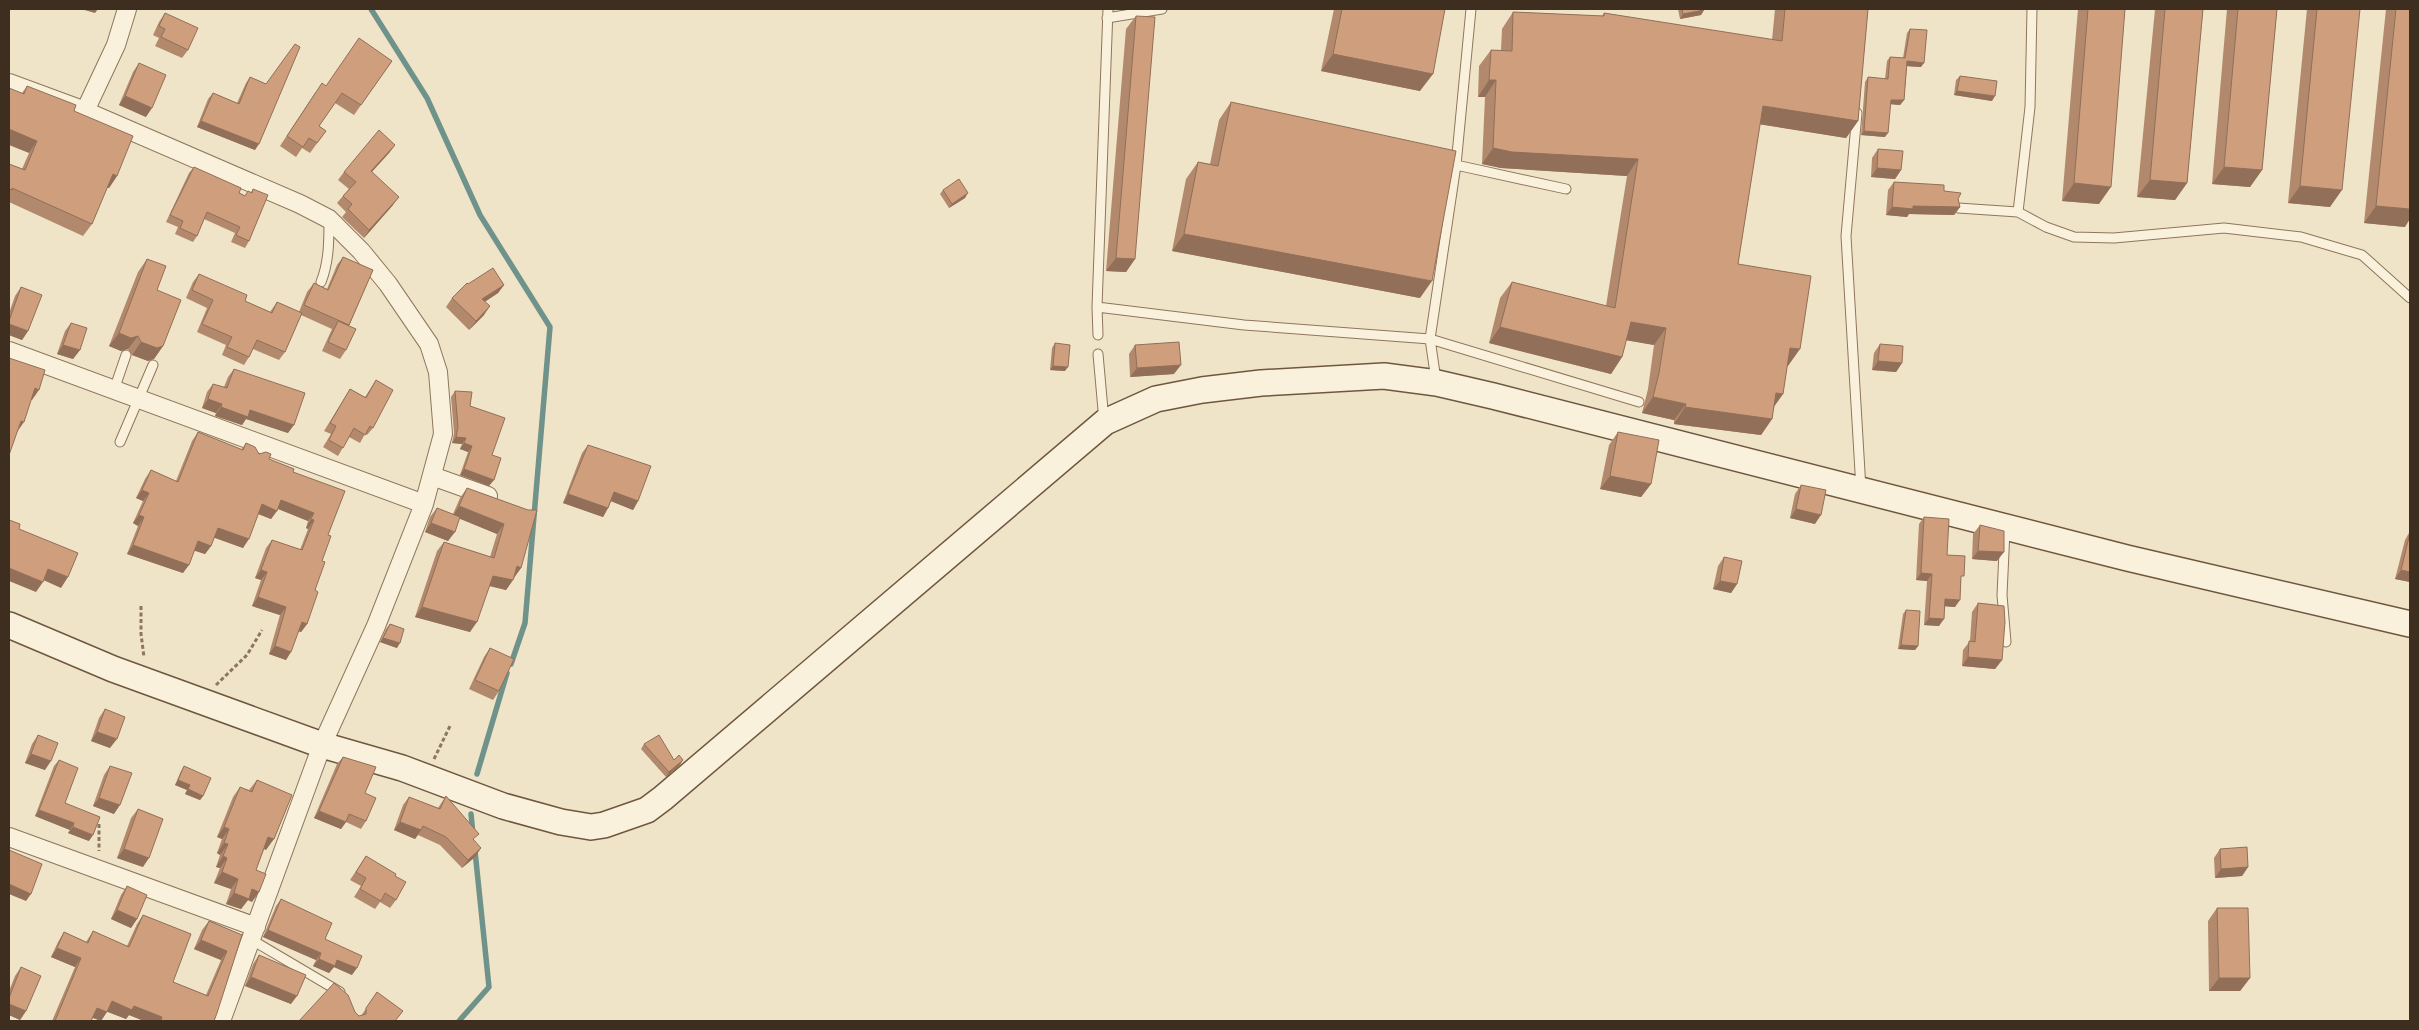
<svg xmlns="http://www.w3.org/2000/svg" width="2419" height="1030" font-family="'IBM Plex Serif',serif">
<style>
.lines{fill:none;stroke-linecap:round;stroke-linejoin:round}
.stream{stroke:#6f938a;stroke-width:5.5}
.lane-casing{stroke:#8d765c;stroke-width:11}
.street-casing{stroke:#8d765c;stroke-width:20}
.secondary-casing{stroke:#6f573f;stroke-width:28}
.path{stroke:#8d765c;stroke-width:3;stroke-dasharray:4 2.5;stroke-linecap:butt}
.lane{stroke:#faf1dc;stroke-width:9}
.street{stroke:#faf1dc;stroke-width:18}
.secondary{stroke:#faf1dc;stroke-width:25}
.wall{fill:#b2896c}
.shaded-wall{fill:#916f58}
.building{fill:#cf9f7d;stroke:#916f58}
</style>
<rect width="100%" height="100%" fill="#f0e4c8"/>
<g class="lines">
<path class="stream" d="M371,9L427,98L480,215L550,327L525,623L511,664
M477,774L507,673
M471,814L473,834
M459,1021L489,987L475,851"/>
<defs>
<path id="lane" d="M1107,18L1162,9
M1857,113L1846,236L1861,489
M1456,165L1566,189
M1958,208L2018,212L2046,227L2074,237L2114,238L2224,228L2301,237L2362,255L2410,298
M2018,212L2030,107L2032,9
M321,282C329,262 329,241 329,219
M1097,307L1244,325L1430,339L1639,402
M1098,335L1097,307L1108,9
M1098,354L1104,421
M1436,380L1430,339L1456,165L1471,9
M114,390L126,355
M120,442L153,365
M2005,530L2002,595L2006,642
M252,940L340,992"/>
<path id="street" d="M9,83L85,111L300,204L329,219L361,251L388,284L429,344L438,372L443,434L424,504L376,626L322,745L221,1021
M85,111L116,45L127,9
M9,351L424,504
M432,476L488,496
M9,837L256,927"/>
<path id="secondary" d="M9,625L113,669L322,745L402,768L503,806L561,822L591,827L604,825L647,810L663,798L1105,422L1156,399L1202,390L1261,383L1384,376L1437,383L1493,396L2127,558L2410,624"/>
</defs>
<use href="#lane" class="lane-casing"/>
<use href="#street" class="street-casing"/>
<use href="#secondary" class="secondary-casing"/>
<path class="path" d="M141,606V634L144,657
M216,685L247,655L262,630
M434,759L450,726
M99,824V851"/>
<use href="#lane" class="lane"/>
<use href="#street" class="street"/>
<use href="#secondary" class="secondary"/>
</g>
<path class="wall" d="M1334,9H1445L1420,91L1321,71Z
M1678,9H1704V10L1701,15L1680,19Z
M1775,9H1868L1858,121L1846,138L1760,124L1738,264L1788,366L1787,365L1783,394L1774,406L1772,419L1761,435L1674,424V420L1642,413L1648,389L1654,345L1626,340L1622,357L1611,374L1489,343L1500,298L1512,282L1606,306L1627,176L1501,168L1482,164L1485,97H1478L1479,66L1491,50H1501L1502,29L1513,12L1602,16L1604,13L1772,40Z
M2078,9H2125L2099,204L2062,201Z
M2155,9H2203L2187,183L2175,200L2137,197Z
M2227,9H2277L2262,170L2250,187L2212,184Z
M2307,9H2360L2330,207L2288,203Z
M2386,9H2410L2405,227L2364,223Z
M165,13L188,50L182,58L155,46L159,38L153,35L159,22Z
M1136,16L1135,259L1126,272L1106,271L1126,29Z
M1910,29L1921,67L1907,66L1904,100L1900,105L1890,104L1885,137L1861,135L1865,82L1868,77L1885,79L1887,61L1890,57L1903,58L1907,33Z
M392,61L354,115L335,103L319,126L326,131L310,153L302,148L296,157L280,146L315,93L326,86Z
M139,63L146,117L119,105L133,72Z
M1960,76L1992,101L1954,95L1956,80Z
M250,77L266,84L255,150L197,127L208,99L213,93L237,103L246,83Z
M27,86L74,111L117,176L109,188L107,187L92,224L83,236L9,202V164L22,169L29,153L22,93Z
M1231,102L1420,298L1172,251L1186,179L1198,162L1210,164L1219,120Z
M395,145L389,153L372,172L393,205L364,238L342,217L346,212L337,203L349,189L338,180L344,172Z
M1878,149L1901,170L1895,179L1871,177L1872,158Z
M194,167L245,196L251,192L253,189L249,241L245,248L231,242L235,233L204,219L197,236L193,242L175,234L178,227L166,222L189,173Z
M1894,182L1944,191L1958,199L1960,207L1954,215L1909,214L1907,217L1886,215L1888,190Z
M943,190L965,198L949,208L940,194Z
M343,257L373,270L349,326L346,350L340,359L322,351L332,329L301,315L285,352L279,360L253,349L249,357L244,365L222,355L226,345L197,332L207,308L186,298L193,282L199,274L245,301L270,312L277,302L299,312L307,292L314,283L327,289L337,265Z
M147,259L157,290L163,346L154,359L148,361L132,355L128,349L121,351L109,346L138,272Z
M468,284L504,285L498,293L485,302L484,315L469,330L446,307L452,298Z
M21,287L28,331L22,340L9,335V313L15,296Z
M71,323L80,350L73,359L57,354L65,331Z
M1055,343L1065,371L1050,370L1052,348Z
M1880,344L1902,363L1896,372L1872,370L1874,353Z
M1135,345L1174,374L1130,377L1129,354Z
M234,369L288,433L246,419L242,425L215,416L216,413L202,408L207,392L213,384L224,387L228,377Z
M376,380L373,428L367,435L365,434L360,443L349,437L338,456L323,447L331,434L324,431L350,389L365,397Z
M455,391L492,455L489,486L460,475L468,452L460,449L462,444L452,443L454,433L451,397Z
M198,432L241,450L246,443L259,454L293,472L328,535L307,624L301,632L298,631L286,660L269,654L280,615L252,606L261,580L255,578L266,548L272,540L300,550L308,529L306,528L308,521L278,509L271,519L258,514L243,548L214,537L211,546L205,554L194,550L183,573L127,554L138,526L133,523L143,501L136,498L145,479L151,470L176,481L192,441Z
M1618,432L1651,484L1641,497L1600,489L1609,445Z
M588,445L638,501L633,510L611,501L608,508L603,517L563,503L582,453Z
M1801,485L1815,524L1790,518L1795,494Z
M467,488L528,510L521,568L506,590L489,586L470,632L415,617L437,551L444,542L490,557L497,534L459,518L448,541L425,532L430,517L437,508L453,514L460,498Z
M1924,517L1947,555L1961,581L1955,607L1945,606L1939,626L1924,625L1927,581L1916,580L1919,524Z
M1980,525L1997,561L1972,559L1973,534Z
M2410,531V582L2395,579L2405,540Z
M1724,557L1737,584L1731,593L1713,589L1718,566Z
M1978,603L2002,660L1995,669L1962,666L1963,650L1970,641L1972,612Z
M1906,610L1918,646L1915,650L1898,649L1903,614Z
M390,624L397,648L380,642L386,629Z
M490,648L499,691L493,700L469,689L484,657Z
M105,709L110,748L91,741L99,718Z
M38,735L45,770L25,763L32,744Z
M644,744L674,760L680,765L666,777L641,749Z
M343,757L366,821L361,829L346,822L341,829L314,818L337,764Z
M59,760L65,803L89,841L68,833L70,830L35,816L54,766Z
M110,766L114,814L93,806L104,775Z
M184,766L203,796L200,800L185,794L187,790L175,785L181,771Z
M257,780L266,850L264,849L256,870L252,902L248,900L241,909L226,904L231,889L214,883L220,868L216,867L220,855L217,853L222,839L217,837L233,797L240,787L249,790Z
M446,796L474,841L481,848L475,857L462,868L440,845L418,835L415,839L394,830L403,805L409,797L438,808Z
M138,809L143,867L117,858L131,818Z
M2220,849L2248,867L2242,876L2215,878L2214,858Z
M366,856L395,876L396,900L390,908L380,902L375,909L354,897L361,886L350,880Z
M127,886L137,919L131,928L111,919L121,895Z
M281,899L325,939L352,975L334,967L329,973L313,966L316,960L263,937L276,906Z
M2217,908L2250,978L2240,991H2209L2208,921Z
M143,915L173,982L206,995L221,960L194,949L202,930L209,921L242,935L214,1021H144L129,1015L126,1019L107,1011L101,1021L93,1018L91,1021H52L75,967L51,957L58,942L64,932L86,942L93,931L127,946L137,924Z
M259,955L291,1004L245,986L253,964Z
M21,967L26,1011L20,1020L9,1015V991L15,976Z
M377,992L395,1021H299L355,1012L359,1016H361Z"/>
<path class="shaded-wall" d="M81,9H98L95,13Z
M1704,10L1701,15L1680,19L1683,14Z
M1333,54L1433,74L1420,91L1321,71Z
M1907,61L1924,63L1921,67L1904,66Z
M1489,80H1496L1485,97H1478Z
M1957,91L1995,96L1992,101L1954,95Z
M125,96L152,108L146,117L119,105Z
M1891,100H1904L1900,105L1888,104Z
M1763,106L1858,121L1846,138L1751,123Z
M201,121L259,144L255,150L197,127Z
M9,129L37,141L29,153L9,145Z
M1864,131L1888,133L1885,137L1861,135Z
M395,145L389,153L365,179L371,171Z
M1493,148L1638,159L1627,176L1501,168L1482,164Z
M2224,167L2262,170L2250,187L2212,184Z
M1877,168L1901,170L1895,179L1871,177Z
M113,174L117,176L109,188L104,186Z
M2150,180L2187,183L2175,200L2137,197Z
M2074,183L2111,187L2099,204L2062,201Z
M2300,186L2342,190L2330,207L2288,203Z
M968,193L965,198L949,208L952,204Z
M399,197L393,205L364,238L369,230Z
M1913,206L1960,207L1954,215L1909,214L1907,217L1886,215L1892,207Z
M2376,206L2410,209V219L2405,227L2364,223Z
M1184,234L1432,281L1420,298L1172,251Z
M1116,258L1135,259L1126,272L1106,271Z
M504,285L498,293L476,307L482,299Z
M490,306L484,315L469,330L476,321Z
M1631,322L1666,328L1654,345L1619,339Z
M9,324L28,331L22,340L9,335Z
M1500,327L1622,357L1611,374L1489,343Z
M119,333L138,336L128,349L121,351L109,346Z
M141,342L163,346L154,359L148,361L132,355Z
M63,345L80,350L73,359L57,354Z
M1790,348L1800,349L1788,366L1778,364Z
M1878,361L1902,363L1896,372L1872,370Z
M1181,365L1174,374L1130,377L1137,368Z
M1053,366L1068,367L1065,371L1050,370Z
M35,388L39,390L32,400L28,399Z
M1776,393L1783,394L1771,411Z
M1653,397L1686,404L1674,420L1642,413Z
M208,399L222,404L216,413L202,408Z
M221,407L250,410L294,425L288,433L246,419L242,425L215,416Z
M1685,407L1772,419L1761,435L1674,424Z
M21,421L24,422L17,432Z
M456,437L466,438L462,444L452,443Z
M464,443L472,446L468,452L460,449Z
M464,469L494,480L489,486L460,475Z
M1610,476L1651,484L1641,497L1600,489Z
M142,490L149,493L143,501L136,498Z
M614,492L638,501L633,510L608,500Z
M568,494L608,508L603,517L563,503Z
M281,500L314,513L308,521L276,508Z
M262,504L277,511L271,519L256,513Z
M459,506L504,524L497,534L453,516Z
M1796,509L1821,515L1815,524L1790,518Z
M139,515L144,517L138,526L133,523Z
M311,519L314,520L308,529L306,528Z
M431,523L455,532L448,541L425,532Z
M218,528L249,539L243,548L212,537Z
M198,541L211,546L205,554L192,550Z
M133,545L189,565L183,573L127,554Z
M1978,551L2004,552L1997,561L1972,559Z
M517,566L521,568L514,577Z
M9,568L43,582L36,592L9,581Z
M48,569L68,577L61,588L41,579Z
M261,570L267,572L261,580L255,578Z
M2401,570L2410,572V582L2395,579Z
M1921,573L1932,574L1927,581L1916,580Z
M493,576L513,580L506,590L486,585Z
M1720,581L1737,584L1731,593L1713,589Z
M258,597L286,607L280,615L252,606Z
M1945,599L1960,600L1955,607L1940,606Z
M422,607L477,622L470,632L415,617Z
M1929,618L1944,619L1939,626L1924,625Z
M302,622L307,624L301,632L296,630Z
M383,638L400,643L397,648L380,642Z
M1901,645L1918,646L1915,650L1898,649Z
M275,646L291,652L286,660L269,654Z
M1968,657L2002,660L1995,669L1962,666Z
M97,732L117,739L110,748L91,741Z
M31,754L51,761L45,770L25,763Z
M683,760L680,765L666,777L669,772Z
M178,780L190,785L187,790L175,785Z
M188,789L203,796L200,800L185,794Z
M99,798L120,805L114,814L93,806Z
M39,810L74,823L70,830L35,816Z
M319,811L346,822L341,829L314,818Z
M400,822L421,830L415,839L394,830Z
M73,827L93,835L89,841L68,833Z
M224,827L229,829L222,839L217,837Z
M268,837L274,839L266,850L261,847Z
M224,843L228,844L220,855L217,853Z
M481,848L475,857L462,868L468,860Z
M124,849L149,858L143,867L117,858Z
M223,856L227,858L220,868L216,867Z
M2248,867L2242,876L2215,878L2221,869Z
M222,872L238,879L231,889L214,883Z
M9,884L31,894L26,901L9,894Z
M252,889L259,892L252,902L248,900L241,909L226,904L234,893Z
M117,910L137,919L131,928L111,919Z
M268,930L321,953L316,960L263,937Z
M201,940L227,951L221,960L194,949Z
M57,948L81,958L75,967L51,957Z
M319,959L337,960L357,968L352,975L334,967L329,973L313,966Z
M251,977L297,996L291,1004L245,986Z
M2219,978H2250L2240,991H2209Z
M112,1001L134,1006L162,1017L160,1021H144L129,1015L126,1019L105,1011Z
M9,1004L26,1011L20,1020L9,1015Z
M97,1008L107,1012L101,1021L91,1017Z"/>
<path class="building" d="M1342,9H1445L1433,74L1333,54Z
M1682,9H1704V10L1683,14Z
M1785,9H1868L1858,121L1763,106L1738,264L1811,276L1800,349L1790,348L1783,394L1776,393L1772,419L1685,407L1686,404L1653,397L1659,373L1666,328L1631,322L1622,357L1500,327L1512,282L1615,308L1638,159L1512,152L1493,148L1496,80H1489L1491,50L1512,51L1513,12L1604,16V13L1782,41Z
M2088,9H2125L2111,187L2074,183Z
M2165,9H2203L2187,183L2150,180Z
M2238,9H2277L2262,170L2224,167Z
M2317,9H2360L2342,190L2300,186Z
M2396,9H2410V209L2376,206Z
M165,13L198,28L188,50L161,37L165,29L159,26Z
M1136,16L1155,17L1135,259L1116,258Z
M1910,29L1927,30L1924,63L1907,61L1904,100H1891L1888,133L1864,131L1868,77L1888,79L1890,57L1905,58Z
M359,38L392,61L361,105L342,93L319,126L326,131L317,143L309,138L303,147L287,136L322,83L326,86Z
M295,44L300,47L259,144L201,121L213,93L239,104L250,77L266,84Z
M139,63L166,75L152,108L125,96Z
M1960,76L1997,81L1995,96L1957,91Z
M27,86L76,105L74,111L133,136L117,176L113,174L92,224L12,188V190L9,189V164L25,170L37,141L9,129V88L24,94Z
M1231,102L1456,151L1432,281L1184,234L1198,162L1218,166Z
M379,130L395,145L371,171L399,197L369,230L348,209L352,204L343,196L356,182L344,172Z
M1878,149L1903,151L1901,170L1877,168Z
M194,167L241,188L239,193L245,196L248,191L252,193L253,189L268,195L249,241L236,235L240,227L207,212L197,236L180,228L183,221L170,215Z
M959,179L968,193L952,204L943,190Z
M1894,182L1944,185V191L1961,193L1958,199L1960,207L1913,206V209L1892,207Z
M343,257L373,270L349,325L304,305L314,283L328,290Z
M147,259L166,266L157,290L181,300L163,346L157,348L141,342L138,336L131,338L119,333Z
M493,268L504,285L482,299L490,306L476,321L452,298L467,283L468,284Z
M199,274L247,295L245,301L272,313L277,302L302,313L285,352L257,340L249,357L227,347L232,337L202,324L213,300L192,290Z
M21,287L42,295L28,331L9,324V321Z
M338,321L356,329L346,350L328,342Z
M71,323L87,328L80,350L63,345Z
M1179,342L1181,365L1137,368L1135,345Z
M1055,343L1070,345L1068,367L1053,366Z
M1880,344L1903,346L1902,363L1878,361Z
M9,358L45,370L39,390L35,388L24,422L21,421L9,455Z
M234,369L305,393L294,425L250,410L248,417L221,407L222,404L208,399L213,384L227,388Z
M376,380L393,390L373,428L370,426L365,435L354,428L343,448L329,440L336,426L330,423L350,389L366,398Z
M455,391L472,392L470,406L505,418L492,455L501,458L494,480L464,469L472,446L464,443L466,438L456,437L458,427Z
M198,432L243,450L246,443L255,447L259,454L266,452L271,454L269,459L294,469L293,472L345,491L328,535L331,536L322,561L325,562L315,590L318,592L307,624L302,622L291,652L275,646L286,607L258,597L267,572L261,570L272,540L302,550L314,520L311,519L314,513L281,500L277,511L262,504L249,539L218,528L211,546L198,541L189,565L133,545L144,517L139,515L149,493L142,490L151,470L178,482Z
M1618,432L1659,440L1651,484L1610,476Z
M588,445L651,466L638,501L614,492L608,508L568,494Z
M1801,485L1826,490L1821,515L1796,509Z
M467,488L528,510H537L521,568L517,566L513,580L493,576L477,622L422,607L444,542L494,558L504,524L459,506Z
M437,508L460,517L455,532L431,523Z
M1924,517L1949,519L1947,555L1965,556L1964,576H1961L1960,600L1945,599L1944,619L1929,618L1932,574L1921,573Z
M9,520L20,524L19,529L78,553L68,577L48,569L43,582L9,568Z
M1980,525L2004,531V552L1978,551Z
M2410,533V572L2401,570Z
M1724,557L1742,561L1737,584L1720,581Z
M1978,603L2004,606L2005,622L2002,660L1968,657L1969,641L1975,642Z
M1906,610L1920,611L1918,646L1901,645Z
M390,624L404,629L400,643L383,638Z
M490,648L514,659L499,691L475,680Z
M105,709L125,717L117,739L97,732Z
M38,735L58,743L51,761L31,754Z
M659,735L674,760L679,755L683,760L669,772L644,744Z
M343,757L376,767L365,793L376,798L366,821L349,814L346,822L319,811Z
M59,760L78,768L65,803L100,817L93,835L73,827L74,823L39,810Z
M110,766L132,773L120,805L99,798Z
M184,766L211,778L203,796L188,789L190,785L178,780Z
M257,780L292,795L274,839L268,837L256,870L266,874L259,892L252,889L249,899L234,893L238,879L222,872L227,858L223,856L228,844L224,843L229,829L224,827L240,787L252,792Z
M446,796L479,834L473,839L481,848L468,860L446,837L423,826L421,830L400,822L409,797L440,809Z
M138,809L163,819L149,858L124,849Z
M2247,847L2248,867L2221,869L2220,849Z
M9,850L42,864L31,894L9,884Z
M366,856L396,874L395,876L406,882L396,900L385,893L381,901L360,889L366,878L356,872Z
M127,886L147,895L137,919L117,910Z
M281,899L332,923L325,939L362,956L357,968L337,960L335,966L319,959L321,953L268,930Z
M2217,908H2248L2250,978H2219Z
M143,915L191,934L173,982L208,996L227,951L201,940L209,921L242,935L217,1013L214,1021H161L162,1017L134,1006L132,1010L112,1001L107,1012L97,1008L91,1021H55L81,958L57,948L64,932L88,943L93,931L129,947Z
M259,955L306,975L297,996L251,977Z
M21,967L41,976L26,1011L9,1004V998Z
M334,983L348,995L355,1012L359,1016L366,1014V1008L377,992L403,1011L395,1021H299Z"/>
<rect width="2419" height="1030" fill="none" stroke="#3d2e20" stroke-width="20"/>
</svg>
